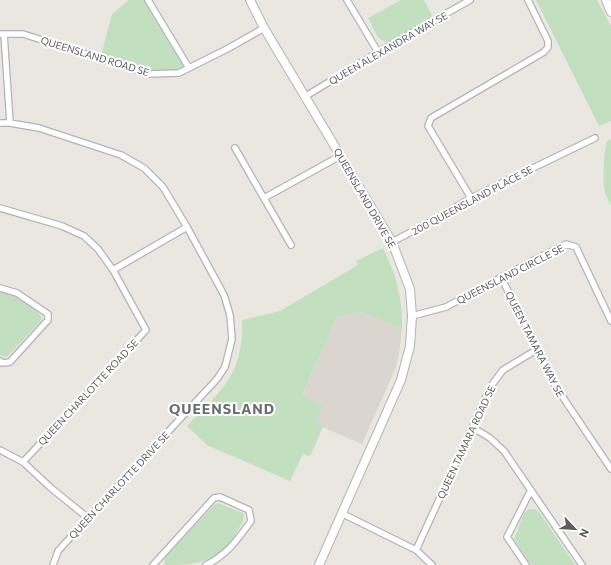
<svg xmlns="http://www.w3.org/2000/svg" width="611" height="565" font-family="Commissioner,sans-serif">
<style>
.education{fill:#dad6cf}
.green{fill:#c2dfc0}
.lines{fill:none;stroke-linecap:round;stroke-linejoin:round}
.street-casing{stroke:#b1b3b7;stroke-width:8}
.secondary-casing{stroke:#b0b4b7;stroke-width:10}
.street{stroke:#fff;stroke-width:5.5}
.secondary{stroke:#fff;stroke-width:8}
.labels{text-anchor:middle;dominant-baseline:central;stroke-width:4;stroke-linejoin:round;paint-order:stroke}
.street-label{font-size:10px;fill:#595d60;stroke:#fff}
.district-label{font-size:14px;font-weight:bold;letter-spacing:1px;fill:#6a6e72;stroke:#fff}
</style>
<rect width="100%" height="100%" fill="#eae7e1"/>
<path class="education" d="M361,312L402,329L399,354L396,367L362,444L315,424L302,397L337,317Z"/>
<path class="green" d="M129,0H148L189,68C159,82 130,68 100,59L112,14Z
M401,0H424L433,17L388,42C377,42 373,27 368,18Z
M536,0H597L611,26V121L599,126Z
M611,139V206C609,202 607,197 605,192C602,181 604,152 607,141Z
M383,248C396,274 403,300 402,329L361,312L337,317L302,396L323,406L315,423L323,427L310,456L303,454L290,481L207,445L187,426C222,390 244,374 242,320L280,311L358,265L356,261Z
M0,292C3,293 7,293 10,294C19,296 38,310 42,318L39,323L8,356L4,357L0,355Z
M218,503L243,513L244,516L243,521C239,528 234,538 228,545C211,564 190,565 165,565L164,559L166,556L213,506Z
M529,509H535L539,512L575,565H531L514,539L524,513Z"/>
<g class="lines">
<defs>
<path id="street" d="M148,0L189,68
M347,0L378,52
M0,34H23L149,74L179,73L227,49L264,28
M4,34L10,123
M306,96L378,52L470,0
M0,123H10L39,128L121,155L144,168L163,187L187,227L224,295L230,315L232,339L225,367L217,379L88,518L58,551L53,565
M235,148L291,245
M264,198L340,156
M471,198L428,126L431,118L544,52L548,47V41L528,0
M0,208L62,226L84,236L98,249L113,270L146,330L23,462
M392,242L430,222L471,198L595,138
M113,270L187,227
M501,277L556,387L611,469
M0,288L17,293L48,314V320L10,362L2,363L0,361
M412,316L446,307L536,259L566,244L576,247L611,321
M472,427L490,438L504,451L582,565
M0,450L23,462L51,488L88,518
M343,514L416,550L432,565
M416,550L491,386L503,370L536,350
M153,565L214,498L220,497L249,510L251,521C238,539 227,555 206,565
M526,565L507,537L531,490"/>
<path id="secondary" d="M250,0L264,28L392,242L410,289L412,316L410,346L401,380L319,565
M606,0L611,12"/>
</defs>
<use href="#street" class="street-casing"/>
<use href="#secondary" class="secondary-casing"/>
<use href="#street" class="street"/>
<use href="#secondary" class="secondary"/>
</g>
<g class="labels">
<g class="street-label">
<text transform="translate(388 48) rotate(-30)">QUEEN ALEXANDRA WAY SE</text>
<text transform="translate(95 56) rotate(17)">QUEENSLAND ROAD SE</text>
<text transform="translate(365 198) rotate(60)">QUEENSLAND DRIVE SE</text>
<text transform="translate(472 200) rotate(-28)">200 QUEENSLAND PLACE SE</text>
<text transform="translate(510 274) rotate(-27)">QUEENSLAND CIRCLE SE</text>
<text transform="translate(535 344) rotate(63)">QUEEN TAMARA WAY SE</text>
<text transform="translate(88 392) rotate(-47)">QUEEN CHARLOTTE ROAD SE</text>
<text transform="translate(466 442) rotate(-65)">QUEEN TAMARA ROAD SE</text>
<text transform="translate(119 485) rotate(-47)">QUEEN CHARLOTTE DRIVE SE</text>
</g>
<g class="district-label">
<text x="222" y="408">QUEENSLAND</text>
</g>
</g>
<g transform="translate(575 529) rotate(115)" stroke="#ffffff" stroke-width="3" paint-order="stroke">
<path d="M0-3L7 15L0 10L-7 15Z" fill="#595d60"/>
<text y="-6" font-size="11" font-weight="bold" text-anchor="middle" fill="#595d60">N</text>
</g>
</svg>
